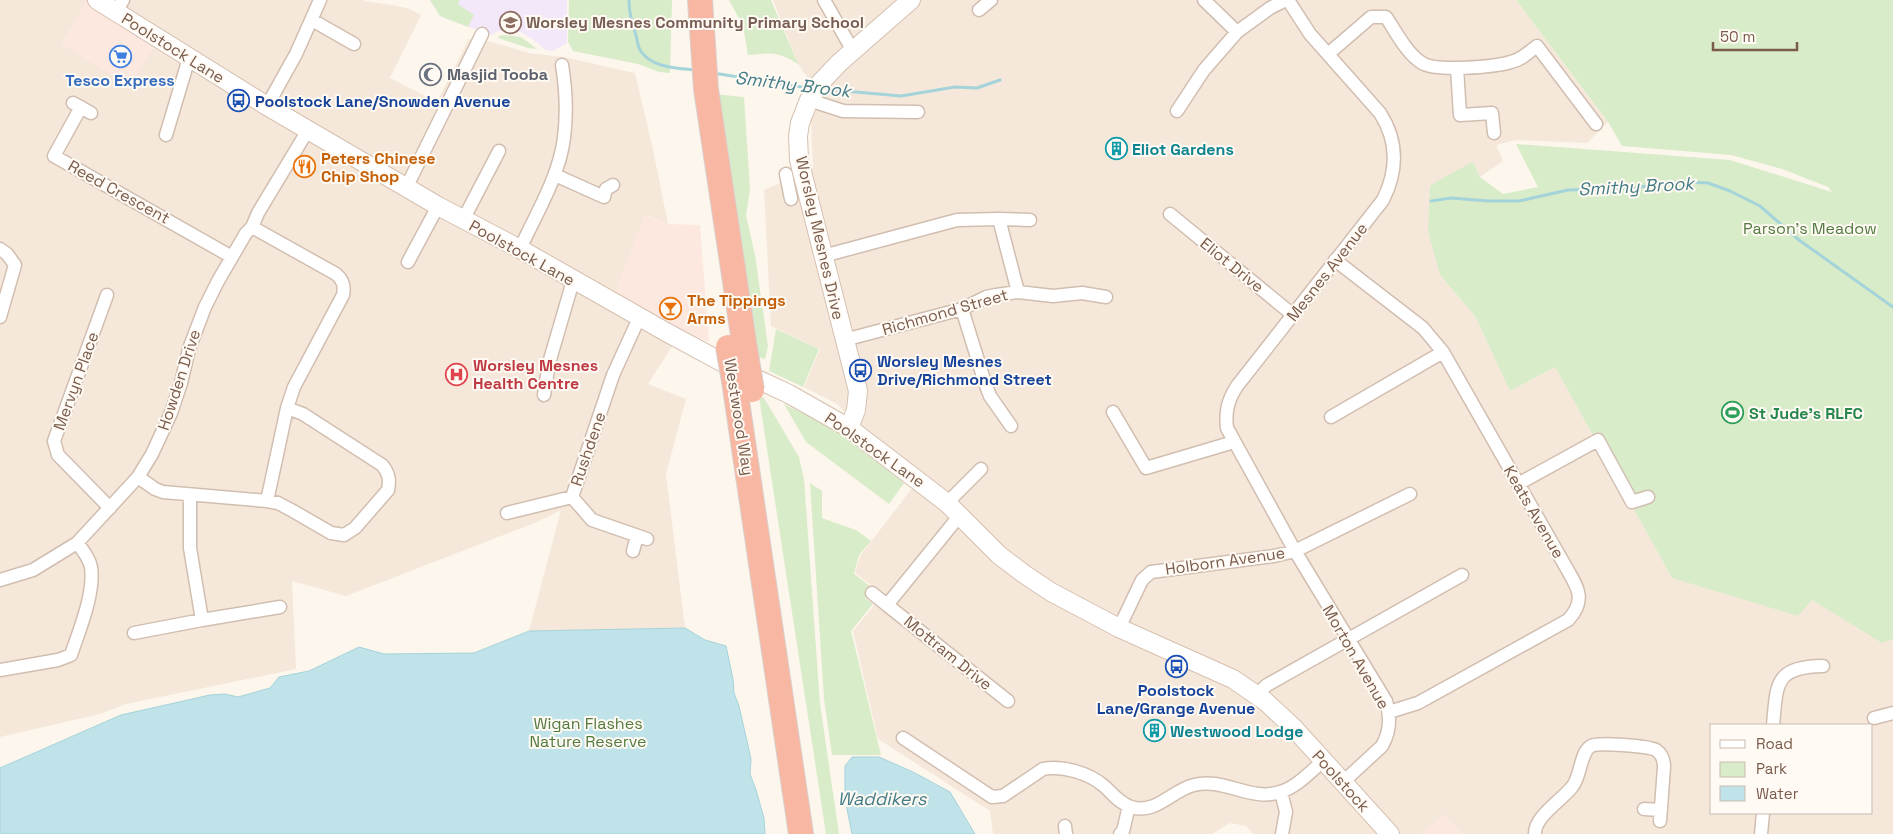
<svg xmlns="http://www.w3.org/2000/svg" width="1893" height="834" font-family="'Space Grotesk',sans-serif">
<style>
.residential{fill:#f5e8da;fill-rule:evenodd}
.commercial{fill:#fde8e0}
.education{fill:#f3e8fa}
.green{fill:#d8ecc9}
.water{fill:#bfe3e8;stroke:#a5d3da}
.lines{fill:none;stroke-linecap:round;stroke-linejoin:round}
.stream{stroke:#a5d3da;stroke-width:3}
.street-casing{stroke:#d1beb0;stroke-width:15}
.secondary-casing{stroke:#d6c0b0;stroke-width:20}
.highway-casing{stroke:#dad1cd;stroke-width:26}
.street{stroke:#fff;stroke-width:12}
.secondary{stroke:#fff;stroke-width:18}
.highway{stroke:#f7b7a3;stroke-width:24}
.highway-bridge-casing{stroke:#dad1cd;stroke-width:26;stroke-linecap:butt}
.highway-bridge{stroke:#f7b7a3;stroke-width:24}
.labels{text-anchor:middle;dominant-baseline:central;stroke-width:4;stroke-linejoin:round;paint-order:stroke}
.education-label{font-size:16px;font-weight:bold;fill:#785e54;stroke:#fffaf3;text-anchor:start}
.street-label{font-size:16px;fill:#7a5c4d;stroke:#fffaf3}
.worship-label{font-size:16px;font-weight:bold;fill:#5b616d;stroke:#fffaf3;text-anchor:start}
.shop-label{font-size:16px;font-weight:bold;fill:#366cbe;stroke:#fffaf3}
.transit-label{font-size:16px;font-weight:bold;fill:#164399;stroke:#fffaf3;text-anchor:start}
.culture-label{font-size:16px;font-weight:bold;fill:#0d838f;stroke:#fffaf3;text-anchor:start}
.food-label{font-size:16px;font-weight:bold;fill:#c56008;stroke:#fffaf3;text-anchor:start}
.park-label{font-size:16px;fill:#537a41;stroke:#fffaf3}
.health-label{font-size:16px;font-weight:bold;fill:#be3a42;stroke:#fffaf3;text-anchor:start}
.leisure-label{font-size:16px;font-weight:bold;fill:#27864d;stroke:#fffaf3;text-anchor:start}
.water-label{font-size:18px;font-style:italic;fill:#437c86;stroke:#fffaf3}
</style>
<rect width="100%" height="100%" fill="#fdf6ec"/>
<path class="residential" d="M0,0H363V1L393,5L410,9L421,15L390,78L437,102L469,39L492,42L529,53L563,57L635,73L652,145L668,224L646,215L660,318L682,331L648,384L686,399L666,474L685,628L529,631L561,510L537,522L346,596L292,581L296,669L126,704L100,714L0,737Z
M773,0H1516L1608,122L1587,143L1516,140L1496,145L1503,161L1480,177L1473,162L1440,275L1475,316L1510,391L1555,367L1672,578L1812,600L1882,642L1893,639V834H1253L1246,826L1230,823L1212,834H993L990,811L878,739L853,631L876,603L867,597L873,587L855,573L860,556L923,474L860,426L837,404L804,387L820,349L771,326L764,190L813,168L811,121L822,98L798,64ZM1712,725H1872V813H1712Z"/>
<path class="commercial" d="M86,3L155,45L130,86L61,44Z
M645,215L668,224L700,225L709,342L682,331L615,292Z
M1444,814L1462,834H1423Z"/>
<path class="education" d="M430,0H567V43L553,51L546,50L532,39L521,32L497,31L492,35L484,31L468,27L440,16Z"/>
<path class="green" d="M430,0H460L458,4L474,15L468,27L440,16Z
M569,0H672L670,73L659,72L638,64L573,51L568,42Z
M729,0H771L798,64C777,51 772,53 748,55L743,26Z
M1516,0H1893V639L1882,643L1812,600L1798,616L1672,578L1555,367L1510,391L1475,316L1440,275L1428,231L1430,186L1446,176L1473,162L1480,177L1503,194L1538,187L1516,144L1730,160L1832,192L1828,187L1782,169L1731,155L1622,146L1608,122Z
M504,35L521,37L537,49L528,48L498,38L499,36Z
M713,94L744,97L750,190L746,215L755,255L768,346L765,359L751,355Z
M776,329L819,349L803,387L769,371Z
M759,397L764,398L799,457L804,479L820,704L839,834H826Z
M784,404L813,418L847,439L904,483L889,504L806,442Z
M810,483L822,491V518L856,530L871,541L859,555L854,574L871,587L865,598L873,604L851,631L881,755H832L824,699Z"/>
<path class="water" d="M685,628L705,640L726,646L733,679L734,693L739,706L751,759L750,774L756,790L764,818L765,834H0V768L121,715L210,695L225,694L238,697L270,688L279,677L309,671L359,647L384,654L474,653L529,631Z
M852,757H879L913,772L950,792L975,834H852L845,799V766Z"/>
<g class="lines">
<path class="stream" d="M629,0C629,12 632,24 636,35C637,40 638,46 640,50C651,68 677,68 695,70
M713,73L808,88
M822,89L901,96L955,87L977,88L1000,80
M1431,201L1451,198L1488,201H1519L1568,190L1631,188L1684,182L1708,183L1730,191L1760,206L1799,240L1893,307"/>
<defs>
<path id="street" d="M824,0L853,51
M1204,0L1237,32
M1288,0L1310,34L1380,113C1398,141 1398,170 1383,200L1237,386C1228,400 1225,411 1227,428L1295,551L1386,701C1391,717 1390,732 1382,746L1343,782
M979,10L991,0
M116,12L123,0
M312,20L354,44
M1328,54L1371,17H1386C1396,32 1407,54 1422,63C1436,72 1494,67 1511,62C1521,60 1529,52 1537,46L1596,124
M1457,68L1460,115L1492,113L1494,133
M809,100L843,111L918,112
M73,103L91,113
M267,106L296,54L320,0
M81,107L54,156L232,257
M1177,111L1204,70L1237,32L1270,8L1286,0
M166,135L189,58
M786,174L791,199
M555,175L604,197L606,189L613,185
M406,188L482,34
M1170,214L1293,315
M999,219L1030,220
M463,220L499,151
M0,249L7,254L15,265L0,317
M520,249C536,214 559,177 564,138C567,114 566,89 562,65
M823,256L957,220L999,219L1018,292
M1335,260L1423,328L1443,352L1563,562C1575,584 1589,598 1568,620L1418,703L1389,712
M408,262L438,206
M107,295L54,441L58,455L110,508
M962,309L985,383L990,396L1011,426
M639,318L613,375L572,497L592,520L647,539
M844,340L962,309L986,297L996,295L1018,292L1053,296L1082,293L1106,297
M544,395L549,363L573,281
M1113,412L1146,468L1234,442
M1331,417L1443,352
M138,477L155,489L163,492L267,501L287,408L294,387L343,295C345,286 343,280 336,274L252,227
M1518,484L1598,440L1632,502L1648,497
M190,495V548L202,620L280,607
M267,501L278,503L293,511L331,533L344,535L355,528L388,490C390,480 389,473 382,465L303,414L287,408
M947,503L981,469
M507,513L572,497
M960,515L887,605L1008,701
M633,551L637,536
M0,580L33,570L77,543L138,477L152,454L171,413L181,383L189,349L205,307L218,281L246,233L252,227L258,213L308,130
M872,593L887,605
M1119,628L1142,580L1151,572L1274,556L1295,551L1410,494
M134,633L202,620
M0,670L58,660L71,655C79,631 95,593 91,567C89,558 83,550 77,543
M1256,695L1267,685L1462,575
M1874,718L1893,713
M1773,725C1777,684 1774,667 1823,666
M903,738L992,797L1003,796L1043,769C1062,765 1089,773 1104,786C1113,794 1119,803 1131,807C1156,815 1172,790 1194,785C1223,777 1251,802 1280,792C1297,787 1310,772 1323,761
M1281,792L1286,812L1282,834
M1644,809L1661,810
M1065,826L1066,834
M1120,834L1123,831L1129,806
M1535,834C1534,817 1562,800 1572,787C1581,777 1580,752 1591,746C1598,742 1648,746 1656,750C1662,754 1664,760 1664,767L1660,821
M1761,834L1763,813"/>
<path id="secondary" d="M97,0L267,106L438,206L520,249L666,332L729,366L789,394L849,428L947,503L999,555L1024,574L1051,592L1119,628L1233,679L1265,701L1293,727L1390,834
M849,428L856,410L858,391L799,160L798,136L800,123L809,100L820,83L839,63L911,0"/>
<path id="highway" d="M700,0L706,89L746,355
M734,381L801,834"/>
</defs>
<use href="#street" class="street-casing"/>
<use href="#secondary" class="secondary-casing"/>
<use href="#highway" class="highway-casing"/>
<use href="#street" class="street"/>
<use href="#secondary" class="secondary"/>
<use href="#highway" class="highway"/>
<defs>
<path id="highway-bridge" d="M728,347L734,381
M746,355L752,390"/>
</defs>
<use href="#highway-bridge" class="highway-bridge-casing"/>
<use href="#highway-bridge" class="highway-bridge"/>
</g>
<defs>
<symbol id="school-ring" viewBox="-11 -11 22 22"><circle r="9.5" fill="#fffaf3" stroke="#8d6e63" stroke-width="1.5"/><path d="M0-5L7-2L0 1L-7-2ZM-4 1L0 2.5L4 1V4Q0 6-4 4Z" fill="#8d6e63"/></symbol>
<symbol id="supermarket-ring" viewBox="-11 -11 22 22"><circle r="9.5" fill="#fffaf3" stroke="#3f7fe0" stroke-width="1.5"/><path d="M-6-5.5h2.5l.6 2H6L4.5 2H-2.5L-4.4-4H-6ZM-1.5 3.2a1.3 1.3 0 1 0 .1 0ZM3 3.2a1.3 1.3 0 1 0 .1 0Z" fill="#3f7fe0"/></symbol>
<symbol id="mosque-ring" viewBox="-11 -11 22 22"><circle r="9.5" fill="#fffaf3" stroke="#6b7280" stroke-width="1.5"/><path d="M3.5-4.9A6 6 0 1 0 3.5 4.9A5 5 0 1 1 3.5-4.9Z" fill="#6b7280"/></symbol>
<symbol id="bus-ring" viewBox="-11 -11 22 22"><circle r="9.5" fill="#fffaf3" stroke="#1a4fb4" stroke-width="1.5"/><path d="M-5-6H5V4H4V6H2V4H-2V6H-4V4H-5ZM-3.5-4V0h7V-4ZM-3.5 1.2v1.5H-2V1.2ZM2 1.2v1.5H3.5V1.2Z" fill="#1a4fb4"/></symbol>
<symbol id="building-ring" viewBox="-11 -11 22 22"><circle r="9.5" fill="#fffaf3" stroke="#0f9aa8" stroke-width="1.5"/><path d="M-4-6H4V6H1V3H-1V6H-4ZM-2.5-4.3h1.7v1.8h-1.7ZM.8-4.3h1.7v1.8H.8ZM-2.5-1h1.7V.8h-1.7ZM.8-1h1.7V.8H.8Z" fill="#0f9aa8"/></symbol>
<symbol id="restaurant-ring" viewBox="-11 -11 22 22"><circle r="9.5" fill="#fffaf3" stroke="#e8710a" stroke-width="1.5"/><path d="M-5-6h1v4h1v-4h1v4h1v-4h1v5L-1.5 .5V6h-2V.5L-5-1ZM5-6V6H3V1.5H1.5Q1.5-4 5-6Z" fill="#e8710a"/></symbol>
<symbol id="bar-ring" viewBox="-11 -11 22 22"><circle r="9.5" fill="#fffaf3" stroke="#e8710a" stroke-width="1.5"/><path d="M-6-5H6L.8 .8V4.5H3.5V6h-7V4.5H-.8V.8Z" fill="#e8710a"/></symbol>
<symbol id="hospital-ring" viewBox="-11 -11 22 22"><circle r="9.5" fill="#fffaf3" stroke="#e0444e" stroke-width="1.5"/><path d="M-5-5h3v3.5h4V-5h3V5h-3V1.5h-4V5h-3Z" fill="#e0444e"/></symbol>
<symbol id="stadium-ring" viewBox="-11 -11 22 22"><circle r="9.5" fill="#fffaf3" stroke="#2e9e5b" stroke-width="1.5"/><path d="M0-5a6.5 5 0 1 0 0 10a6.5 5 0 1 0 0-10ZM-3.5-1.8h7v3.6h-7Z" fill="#2e9e5b"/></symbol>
</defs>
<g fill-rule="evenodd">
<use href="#school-ring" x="498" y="10" width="25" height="25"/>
<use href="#supermarket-ring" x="108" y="44" width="25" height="25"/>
<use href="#mosque-ring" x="418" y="62" width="25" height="25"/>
<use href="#bus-ring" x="226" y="88" width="25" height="25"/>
<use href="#building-ring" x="1104" y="136" width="25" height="25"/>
<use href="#restaurant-ring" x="292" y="154" width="25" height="25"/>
<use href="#bar-ring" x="658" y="296" width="25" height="25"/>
<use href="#bus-ring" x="848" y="358" width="25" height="25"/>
<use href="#hospital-ring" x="444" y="362" width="25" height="25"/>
<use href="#stadium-ring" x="1720" y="400" width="25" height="25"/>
<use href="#bus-ring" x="1164" y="654" width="25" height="25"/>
<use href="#building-ring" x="1142" y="718" width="25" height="25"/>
</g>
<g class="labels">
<g class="education-label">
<text x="526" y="22">Worsley Mesnes Community Primary School</text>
</g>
<g class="street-label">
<text transform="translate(173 48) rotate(32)">Poolstock Lane</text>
<text transform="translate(119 192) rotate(29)">Reed Crescent</text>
<text transform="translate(820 238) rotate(77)">Worsley Mesnes Drive</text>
<text transform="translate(522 253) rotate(29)">Poolstock Lane</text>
<text transform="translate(1232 265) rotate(39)">Eliot Drive</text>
<text transform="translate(1327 272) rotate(-52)">Mesnes Avenue</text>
<text transform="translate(945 312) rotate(-16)">Richmond Street</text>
<text transform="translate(179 380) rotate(-72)">Howden Drive</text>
<text transform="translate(76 381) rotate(-70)">Mervyn Place</text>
<text transform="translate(739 417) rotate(81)">Westwood Way</text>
<text transform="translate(588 449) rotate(-71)">Rushdene</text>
<text transform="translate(875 450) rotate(35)">Poolstock Lane</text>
<text transform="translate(1534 512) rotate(60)">Keats Avenue</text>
<text transform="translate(1225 561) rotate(-8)">Holborn Avenue</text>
<text transform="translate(948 653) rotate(39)">Mottram Drive</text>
<text transform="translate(1356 657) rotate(60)">Morton Avenue</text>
<text transform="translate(1341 781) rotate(48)">Poolstock</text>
</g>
<g class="worship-label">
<text x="447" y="74">Masjid Tooba</text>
</g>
<g class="shop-label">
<text x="120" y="80">Tesco Express</text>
</g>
<g class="transit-label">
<text x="255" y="101">Poolstock Lane/Snowden Avenue</text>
<text x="877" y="361">Worsley Mesnes<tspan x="877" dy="18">Drive/Richmond Street</tspan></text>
<text x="1176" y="690" text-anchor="middle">Poolstock<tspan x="1176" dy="18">Lane/Grange Avenue</tspan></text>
</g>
<g class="culture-label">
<text x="1132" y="149">Eliot Gardens</text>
<text x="1170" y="731">Westwood Lodge</text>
</g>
<g class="food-label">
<text x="321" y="158">Peters Chinese<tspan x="321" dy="18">Chip Shop</tspan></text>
<text x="687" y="300">The Tippings<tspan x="687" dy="18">Arms</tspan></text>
</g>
<g class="park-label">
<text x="1810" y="228">Parson's Meadow</text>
<text x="588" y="723">Wigan Flashes<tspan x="588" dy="18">Nature Reserve</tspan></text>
</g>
<g class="health-label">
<text x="473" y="365">Worsley Mesnes<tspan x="473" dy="18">Health Centre</tspan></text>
</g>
<g class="leisure-label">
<text x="1749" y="413">St Jude's RLFC</text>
</g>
<g class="water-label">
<text transform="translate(793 84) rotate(7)">Smithy Brook</text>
<text transform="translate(1636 186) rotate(-3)">Smithy Brook</text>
<text x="882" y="798">Waddikers</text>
</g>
</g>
<rect x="1710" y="724" width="162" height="90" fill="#fffaf3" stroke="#cabbb1"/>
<rect x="1720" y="740" width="25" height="8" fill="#ffffff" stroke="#cabbb1"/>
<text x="1756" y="749" font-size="15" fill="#7a5c4d">Road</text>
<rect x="1720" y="762" width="25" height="15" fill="#d8ecc9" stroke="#cabbb1"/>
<text x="1756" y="774" font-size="15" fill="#7a5c4d">Park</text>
<rect x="1720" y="786" width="25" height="15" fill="#bfe3e8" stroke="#cabbb1"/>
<text x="1756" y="799" font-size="15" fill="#7a5c4d">Water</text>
<path d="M1713 42v8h84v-8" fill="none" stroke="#7a5c4d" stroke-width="2.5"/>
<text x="1720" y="42" font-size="15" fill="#7a5c4d" stroke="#fffaf3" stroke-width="4" paint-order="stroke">50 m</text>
</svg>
